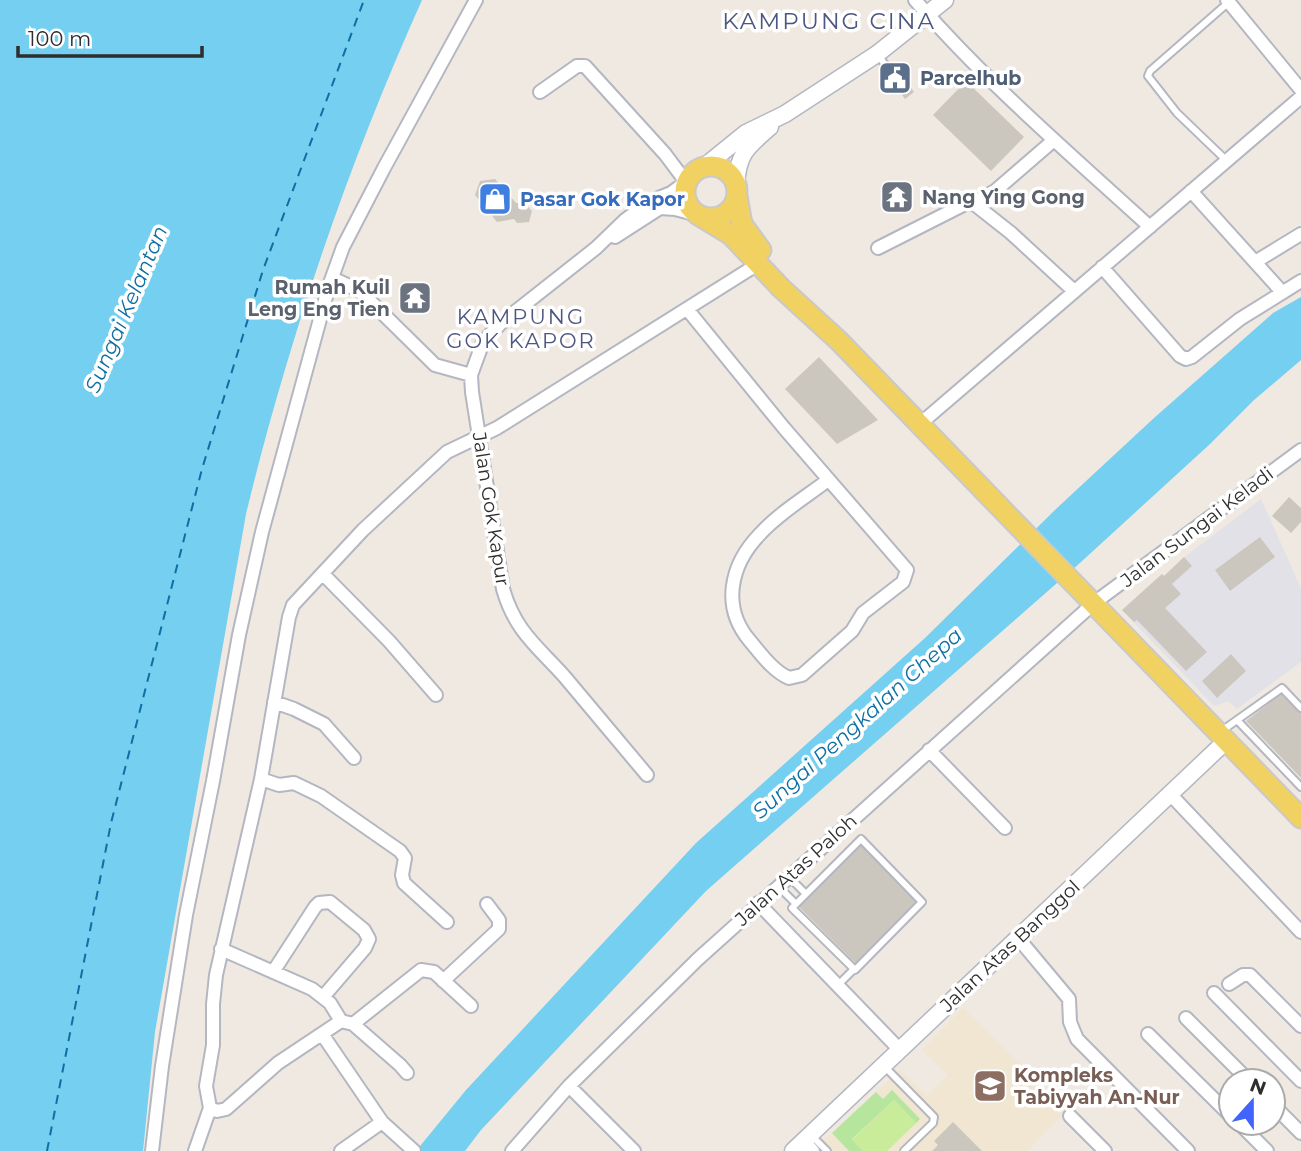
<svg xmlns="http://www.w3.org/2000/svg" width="1301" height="1151" font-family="Montserrat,sans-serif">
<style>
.industrial{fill:#e3e1e8}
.education{fill:#f0e6d1}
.green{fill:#b6e59e}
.pitch{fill:#c9ec9a}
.water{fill:#75cff0}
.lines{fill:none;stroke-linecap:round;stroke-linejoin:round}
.ferry{stroke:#0d6fa3;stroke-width:2;stroke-dasharray:9 7;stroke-linecap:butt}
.building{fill:#cbc7bf}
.service-casing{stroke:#b4b7c1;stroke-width:10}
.minor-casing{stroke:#b4b7c1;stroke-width:16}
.secondary-casing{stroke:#b4b7c1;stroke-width:19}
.primary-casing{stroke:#c9c9c9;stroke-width:23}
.service{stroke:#fff;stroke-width:6}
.minor{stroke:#fff;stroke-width:12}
.secondary{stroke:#fff;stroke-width:16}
.primary{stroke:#f2d163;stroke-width:19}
.labels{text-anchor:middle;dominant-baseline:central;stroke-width:7;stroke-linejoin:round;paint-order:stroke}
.service-label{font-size:19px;font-weight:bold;fill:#4e5e75;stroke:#fff;text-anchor:start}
.worship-label{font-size:19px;font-weight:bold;fill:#5b616d;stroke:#fff;text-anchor:start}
.shop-label{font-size:19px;font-weight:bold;fill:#366cbe;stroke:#fff;text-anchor:start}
.street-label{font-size:19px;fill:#2e2e2e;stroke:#fff}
.education-label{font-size:19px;font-weight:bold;fill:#785e54;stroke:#fff;text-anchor:start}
.water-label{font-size:21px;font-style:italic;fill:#0d6fa3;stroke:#fff}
.neighbourhood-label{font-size:21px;letter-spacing:2px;fill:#4d5680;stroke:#fff}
.quarter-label{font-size:23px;letter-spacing:2px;fill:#4d5680;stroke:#fff}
</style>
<rect width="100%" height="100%" fill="#efe9e1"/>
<path class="industrial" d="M1261,499L1301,588V662L1237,709L1228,701L1214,706L1122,610L1162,574L1165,576L1187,555Z"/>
<path class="education" d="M963,1008L1067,1110L1027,1151H818L815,1149L900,1070L927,1096L948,1075L922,1050Z"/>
<path class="green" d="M892,1090L920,1119L916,1123L894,1100L852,1139L863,1151H849L832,1133L876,1092L883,1099Z"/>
<path class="pitch" d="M894,1100L916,1123L887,1151H863L852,1140Z"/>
<path class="water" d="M0,0H422C348,165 289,337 246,514L155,1032L143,1151H0Z
M1301,297V360L1254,400L1210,444L1081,562L706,891L481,1130L465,1151H416L466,1090L696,843L925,638L1057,508L1154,418L1273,313Z"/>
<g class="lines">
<path class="ferry" d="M47,1151L111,823L202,469L263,270L364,0"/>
</g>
<path class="building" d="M896,68L914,92L905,99L887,74Z
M966,81L1024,137L991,171L933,115Z
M495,179L516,203H524L532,211L529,222L517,223L514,219L497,222L475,195L480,181Z
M819,357L878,420L837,444L785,389Z
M1289,497L1301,508V522L1291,533L1272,516Z
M1260,537L1275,557L1230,591L1215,570Z
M1184,557L1192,566L1172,584L1181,594L1165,608L1207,652L1186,671L1137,620L1134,622L1122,610L1162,574L1164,576Z
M1231,654L1246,671L1217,698L1202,681Z
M1282,693L1301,713V778L1246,721Z
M861,844L919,902L856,964L799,907Z
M953,1122L982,1151H932L938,1145L934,1141Z"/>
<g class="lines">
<defs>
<path id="service" d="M878,55L889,70
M1227,161L1177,113L1148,76L1150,71L1229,2
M1237,720L1282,688L1301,708
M1220,732L1237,720L1301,787
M861,839L922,902L855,970L792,908Z
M789,877L805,893
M779,887L795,903
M838,985L853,970
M885,1067L934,1117L933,1123L904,1151
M811,1135L827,1151"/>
<path id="minor" d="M915,0C987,83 1069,153 1150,227
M1227,0L1301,90
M540,92L577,66H585L665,154L686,182L671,193L651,201L625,220L596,248L501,323L483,342L471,375L472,392L503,589C515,631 537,646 564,676C592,709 619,742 647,775
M1191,191L1282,292
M973,203L995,191L1054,140
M615,237L660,208L675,209L698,215
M878,248L965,204L973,203L1011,233L1074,291
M1255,262L1301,234
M1102,267L1180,356L1186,359L1192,357L1240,319L1301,281
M332,278L358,290L366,297L435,365L471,375
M687,309L784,428L907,570L903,582L863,613L852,631L802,675L789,678C773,671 761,654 750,641C721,607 730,565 760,534C779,513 806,497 828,480
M920,424L1301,97
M323,574L389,641L436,695
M274,702L294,709L324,724L354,758
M929,750L1005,828
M261,779L279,785L294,783L321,796L400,851L405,858L402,875L404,883L447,922
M1170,794L1301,932
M758,903L900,1050
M1018,938L1069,999L1070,1022L1077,1039L1188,1151
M221,949L312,989L330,1003L341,1021L353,1024L400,1065L407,1073
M273,972L315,907L319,903L330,902L364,930L369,939L365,948L323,997
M443,981L499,929V920L487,904
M1229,984L1243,975H1250L1301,1026
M1214,993L1301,1081
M1186,1018L1249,1081
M341,1021L278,1063L226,1109L217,1111L210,1108L206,1086L213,1045V1004L216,975L261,779L289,617L293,605L363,530L447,452L497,428L758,264
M353,1024L421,970L434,972L471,1006
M322,1034L382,1122L414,1151
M1148,1034L1231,1116
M569,1086L634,1151
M1273,1105L1301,1133
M1070,1116L1105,1151
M1239,1123L1267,1151
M804,1141L813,1151
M152,1151L162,1066L186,915L213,781L239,635L262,532L329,286L343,247L384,168L476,0
M195,1151L210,1108
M341,1151L382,1122
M512,1151L569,1086L698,959L1094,603L1301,450"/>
<path id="secondary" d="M704,167L746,133L785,114L877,54L945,0
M736,185C738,153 747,147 770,127
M793,1151L1226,741"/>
<path id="primary" d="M685 192a26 26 0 1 1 52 0a26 26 0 1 1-52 0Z
M737,196L742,224L761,250
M698,215L731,235L781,288L839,341L1301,818"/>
</defs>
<use href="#service" class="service-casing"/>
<use href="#minor" class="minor-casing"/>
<use href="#secondary" class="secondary-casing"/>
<use href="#primary" class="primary-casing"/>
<use href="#service" class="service"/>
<use href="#minor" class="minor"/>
<use href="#secondary" class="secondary"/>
<use href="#primary" class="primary"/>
</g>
<defs>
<symbol id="civic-square" viewBox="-11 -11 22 22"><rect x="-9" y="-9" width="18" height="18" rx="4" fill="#5c6f8a" stroke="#fff"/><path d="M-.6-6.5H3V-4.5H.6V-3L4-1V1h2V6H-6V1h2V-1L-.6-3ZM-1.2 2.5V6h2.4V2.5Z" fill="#fff"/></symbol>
<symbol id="temple-square" viewBox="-11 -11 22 22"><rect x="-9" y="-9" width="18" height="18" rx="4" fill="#6b7280" stroke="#fff"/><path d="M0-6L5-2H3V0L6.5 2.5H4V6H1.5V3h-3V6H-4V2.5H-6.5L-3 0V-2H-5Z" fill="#fff"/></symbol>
<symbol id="shop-square" viewBox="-11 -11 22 22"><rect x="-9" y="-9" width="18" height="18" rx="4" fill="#3f7fe0" stroke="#fff"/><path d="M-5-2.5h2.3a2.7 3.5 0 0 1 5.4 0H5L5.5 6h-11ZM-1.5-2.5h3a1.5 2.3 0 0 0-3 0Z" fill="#fff"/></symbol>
<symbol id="school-square" viewBox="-11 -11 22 22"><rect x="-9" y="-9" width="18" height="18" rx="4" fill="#8d6e63" stroke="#fff"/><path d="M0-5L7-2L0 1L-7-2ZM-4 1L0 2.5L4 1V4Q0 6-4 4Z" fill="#fff"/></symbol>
</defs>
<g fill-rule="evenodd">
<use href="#civic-square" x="876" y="59" width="38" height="38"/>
<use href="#temple-square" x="878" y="178" width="38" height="38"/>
<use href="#shop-square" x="476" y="180" width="38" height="38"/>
<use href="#temple-square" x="396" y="279" width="38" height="38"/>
<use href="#school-square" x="971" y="1067" width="38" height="38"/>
</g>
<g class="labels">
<g class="service-label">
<text x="920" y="78">Parcelhub</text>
</g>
<g class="worship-label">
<text x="922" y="197">Nang Ying Gong</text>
<text x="390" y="287" text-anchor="end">Rumah Kuil<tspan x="390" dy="22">Leng Eng Tien</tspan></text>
</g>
<g class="shop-label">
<text x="520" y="199">Pasar Gok Kapor</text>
</g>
<g class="street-label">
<text transform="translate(491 509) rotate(81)">Jalan Gok Kapur</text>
<text transform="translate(1197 527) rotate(-37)">Jalan Sungai Keladi</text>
<text transform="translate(796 870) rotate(-42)">Jalan Atas Paloh</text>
<text transform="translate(1010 946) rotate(-43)">Jalan Atas Banggol</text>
</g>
<g class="education-label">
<text x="1014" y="1075">Kompleks<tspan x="1014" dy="22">Tabiyyah An-Nur</tspan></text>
</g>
<g class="water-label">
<text transform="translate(126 309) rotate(-67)">Sungai Kelantan</text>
<text transform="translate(857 723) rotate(-42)">Sungai Pengkalan Chepa</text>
</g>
<g class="neighbourhood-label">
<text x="521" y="316">KAMPUNG<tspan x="521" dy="24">GOK KAPOR</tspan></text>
</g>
<g class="quarter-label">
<text x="829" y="21">KAMPUNG CINA</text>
</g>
</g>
<g transform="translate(1252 1102) rotate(21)"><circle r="33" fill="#ffffff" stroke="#ababab" stroke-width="2"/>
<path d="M0-5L12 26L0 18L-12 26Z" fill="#4264fb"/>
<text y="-10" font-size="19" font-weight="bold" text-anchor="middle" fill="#2e2e2e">N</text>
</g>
<path d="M18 46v10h184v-10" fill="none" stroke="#2e2e2e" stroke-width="3.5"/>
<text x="28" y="46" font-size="21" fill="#2e2e2e" stroke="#ffffff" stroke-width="5" paint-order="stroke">100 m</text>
</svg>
